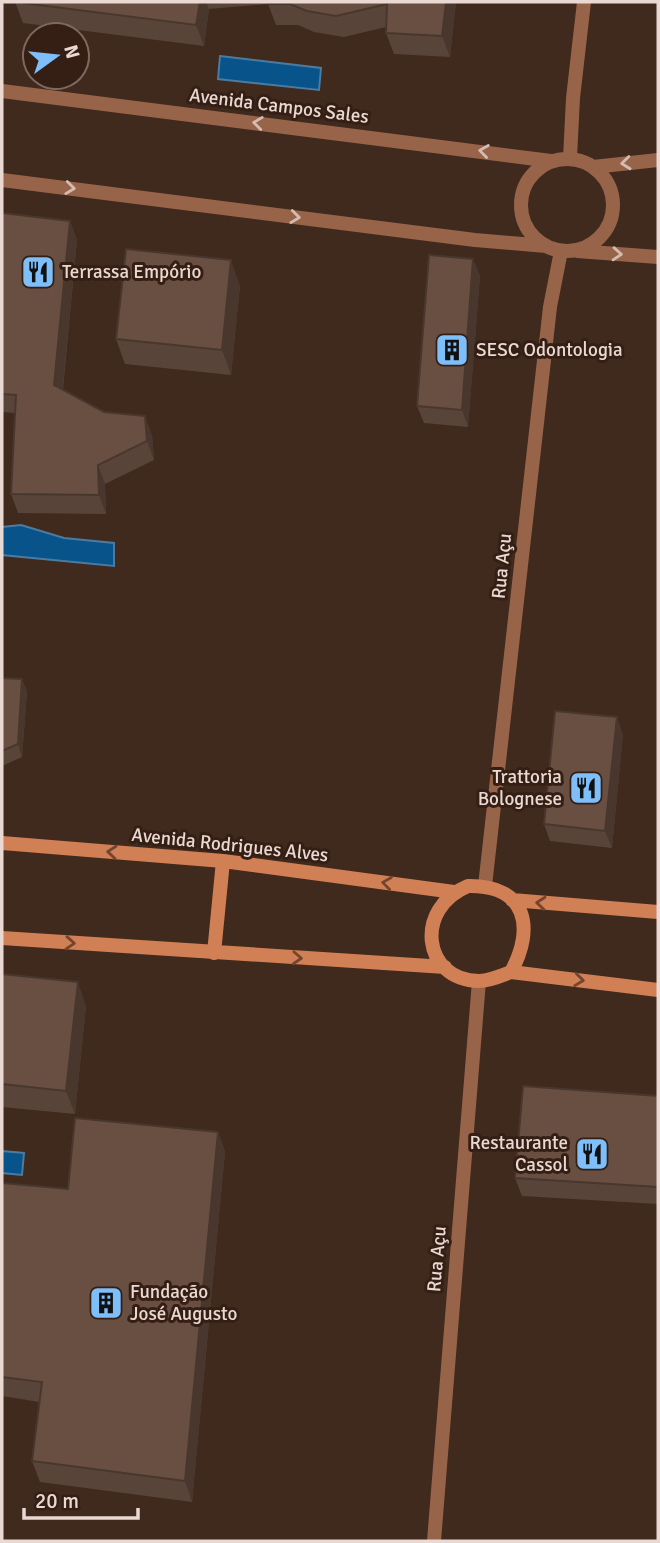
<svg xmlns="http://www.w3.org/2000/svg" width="660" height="1543" font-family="Signika,sans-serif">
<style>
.water{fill:#07538a;stroke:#4b7ba0;stroke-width:2}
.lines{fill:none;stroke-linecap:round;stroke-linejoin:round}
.tertiary{stroke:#976449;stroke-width:14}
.secondary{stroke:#d17f54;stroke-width:14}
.wall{fill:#594439}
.shaded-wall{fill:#49372e}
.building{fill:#684f42;stroke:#49372e;stroke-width:2}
.oneway{stroke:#d4bcb0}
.oneway2{stroke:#73452e}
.labels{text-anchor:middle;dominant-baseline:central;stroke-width:6;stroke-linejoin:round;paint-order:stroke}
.street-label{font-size:19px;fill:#e9d9d2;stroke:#351f14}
.poi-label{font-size:19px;fill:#e9d9d2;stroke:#351f14;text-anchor:start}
</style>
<rect width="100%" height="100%" fill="#40291d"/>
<path class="water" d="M220,56L321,68L319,90L218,79Z
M21,525L64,538L114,543V566L2,555V527Z
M2,1151L24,1153L22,1175L2,1173Z"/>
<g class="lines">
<path class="tertiary" d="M2,91L551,161
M570,158L573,98L584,2
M521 205a46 46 0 1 1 92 0a46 46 0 1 1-92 0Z
M593,167L658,160
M2,180L475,240L546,246
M577,251L658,257
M485,886L550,307L561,251
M434,1541L479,981"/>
<path class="secondary" d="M2,843L223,861L454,892
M468,886C527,885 535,928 511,972C501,976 489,981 479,981C422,980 414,908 468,886Z
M512,900L658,912
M2,938L445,967
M214,953L223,861
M511,972L658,990"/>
</g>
<path class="wall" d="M15,2H456L450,57L394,54L386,33V27L344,37L314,32L298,25H276L268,4L209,9L204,46L23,23Z
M2,213L70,221L77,240L63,389L104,412L152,435L154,460L105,484L106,514L18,513L11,494L15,413L2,412Z
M473,259L480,276L468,427L424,423L417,406Z
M240,286L231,375L125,364L116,339Z
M2,678L22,679L27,692L22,757L2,766Z
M623,734L612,848L550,841L544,824Z
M2,974L86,1006L75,1114L2,1107Z
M658,1096V1204L522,1196L515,1178Z
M218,1132L225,1152L192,1502L40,1482L32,1461L39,1402L2,1396V1183L68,1189Z"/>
<path class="shaded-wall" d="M200,2H206L209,9L204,46L196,25Z
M446,2H456L450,57L442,36Z
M70,221L77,240L61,404L54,385Z
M473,259L480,276L468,427L462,410Z
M231,260L240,286L231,375L222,350Z
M145,416L152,435L154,460L147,441Z
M98,465L105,484L106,514L99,495Z
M22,679L27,692L22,757L18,744Z
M617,717L623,734L612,848L605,831Z
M78,982L86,1006L75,1114L66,1091Z
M218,1132L225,1152L192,1502L185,1481Z"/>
<path class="building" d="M15,2H200L196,25Z
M268,2H446L442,36L386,33L387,4L336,16L307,11L290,4H268Z
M2,213L70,221L54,385L104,412L145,416L147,441L98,465L99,495L11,494L16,395L2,394Z
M126,249L231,260L222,350L116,339Z
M429,255L473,259L462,410L417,406Z
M2,678L22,679L18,744L2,751Z
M555,711L617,717L605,831L544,824Z
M2,974L78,982L66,1091L2,1084Z
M523,1086L658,1096V1187L515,1178Z
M75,1118L218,1132L185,1481L32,1461L42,1382L2,1377V1183L68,1189Z"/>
<defs><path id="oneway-chevron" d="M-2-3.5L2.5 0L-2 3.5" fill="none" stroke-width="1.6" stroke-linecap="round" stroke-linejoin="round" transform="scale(1.75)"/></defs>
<g class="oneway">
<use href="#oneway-chevron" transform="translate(258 123) rotate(-173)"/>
<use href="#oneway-chevron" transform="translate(484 151) rotate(-172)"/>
<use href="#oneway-chevron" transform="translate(626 163) rotate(174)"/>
<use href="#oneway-chevron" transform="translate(70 188) rotate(7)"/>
<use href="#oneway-chevron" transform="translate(295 217) rotate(7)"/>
<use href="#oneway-chevron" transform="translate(617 254) rotate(4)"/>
</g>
<g class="oneway2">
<use href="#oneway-chevron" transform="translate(112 852) rotate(-175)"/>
<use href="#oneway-chevron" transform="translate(387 883) rotate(-172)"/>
<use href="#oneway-chevron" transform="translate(541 903) rotate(-175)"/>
<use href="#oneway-chevron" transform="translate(70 943) rotate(4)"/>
<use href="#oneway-chevron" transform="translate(297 958) rotate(3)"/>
<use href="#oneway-chevron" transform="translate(579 980) rotate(7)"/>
</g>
<defs>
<symbol id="restaurant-square" viewBox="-11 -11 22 22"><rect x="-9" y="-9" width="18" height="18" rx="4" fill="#7ebef9" stroke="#351f14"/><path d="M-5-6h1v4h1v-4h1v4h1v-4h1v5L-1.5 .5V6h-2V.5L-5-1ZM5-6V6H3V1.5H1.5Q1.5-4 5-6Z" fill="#111"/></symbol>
<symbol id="building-square" viewBox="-11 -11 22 22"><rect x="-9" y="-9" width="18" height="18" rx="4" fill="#7ebef9" stroke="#351f14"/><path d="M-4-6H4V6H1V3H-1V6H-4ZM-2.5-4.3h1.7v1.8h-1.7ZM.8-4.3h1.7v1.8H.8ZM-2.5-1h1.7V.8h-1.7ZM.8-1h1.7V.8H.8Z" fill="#111"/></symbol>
</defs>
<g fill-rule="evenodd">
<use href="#restaurant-square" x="19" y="253" width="38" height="38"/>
<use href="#building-square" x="433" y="331" width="38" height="38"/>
<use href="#restaurant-square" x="567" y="769" width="38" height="38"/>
<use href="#restaurant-square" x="573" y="1135" width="38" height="38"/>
<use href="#building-square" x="87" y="1284" width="38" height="38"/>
</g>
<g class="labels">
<g class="street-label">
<text transform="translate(279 106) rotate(7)">Avenida Campos Sales</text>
<text transform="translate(502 566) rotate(-84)">Rua Açu</text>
<text transform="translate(230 845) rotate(6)">Avenida Rodrigues Alves</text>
<text transform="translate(437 1259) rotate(-85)">Rua Açu</text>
</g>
<g class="poi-label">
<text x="62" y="272">Terrassa Empório</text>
<text x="476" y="350">SESC Odontologia</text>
<text x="562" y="777" text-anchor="end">Trattoria<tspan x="562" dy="22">Bolognese</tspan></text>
<text x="568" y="1143" text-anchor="end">Restaurante<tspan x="568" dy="22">Cassol</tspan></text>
<text x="130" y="1292">Fundação<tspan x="130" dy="22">José Augusto</tspan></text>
</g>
</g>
<rect width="660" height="1543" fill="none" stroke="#e9d9d2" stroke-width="7"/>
<g transform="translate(56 56) rotate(75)"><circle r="33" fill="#351f14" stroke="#7d6960" stroke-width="2"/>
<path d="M0-5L12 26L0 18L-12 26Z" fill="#7ebef9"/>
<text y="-10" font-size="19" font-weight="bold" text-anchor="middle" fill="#e9d9d2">N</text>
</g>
<path d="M24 1508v10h114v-10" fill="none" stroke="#e9d9d2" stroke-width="3.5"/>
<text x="35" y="1508" font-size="21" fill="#e9d9d2" stroke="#351f14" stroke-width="5" paint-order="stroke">20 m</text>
</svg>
